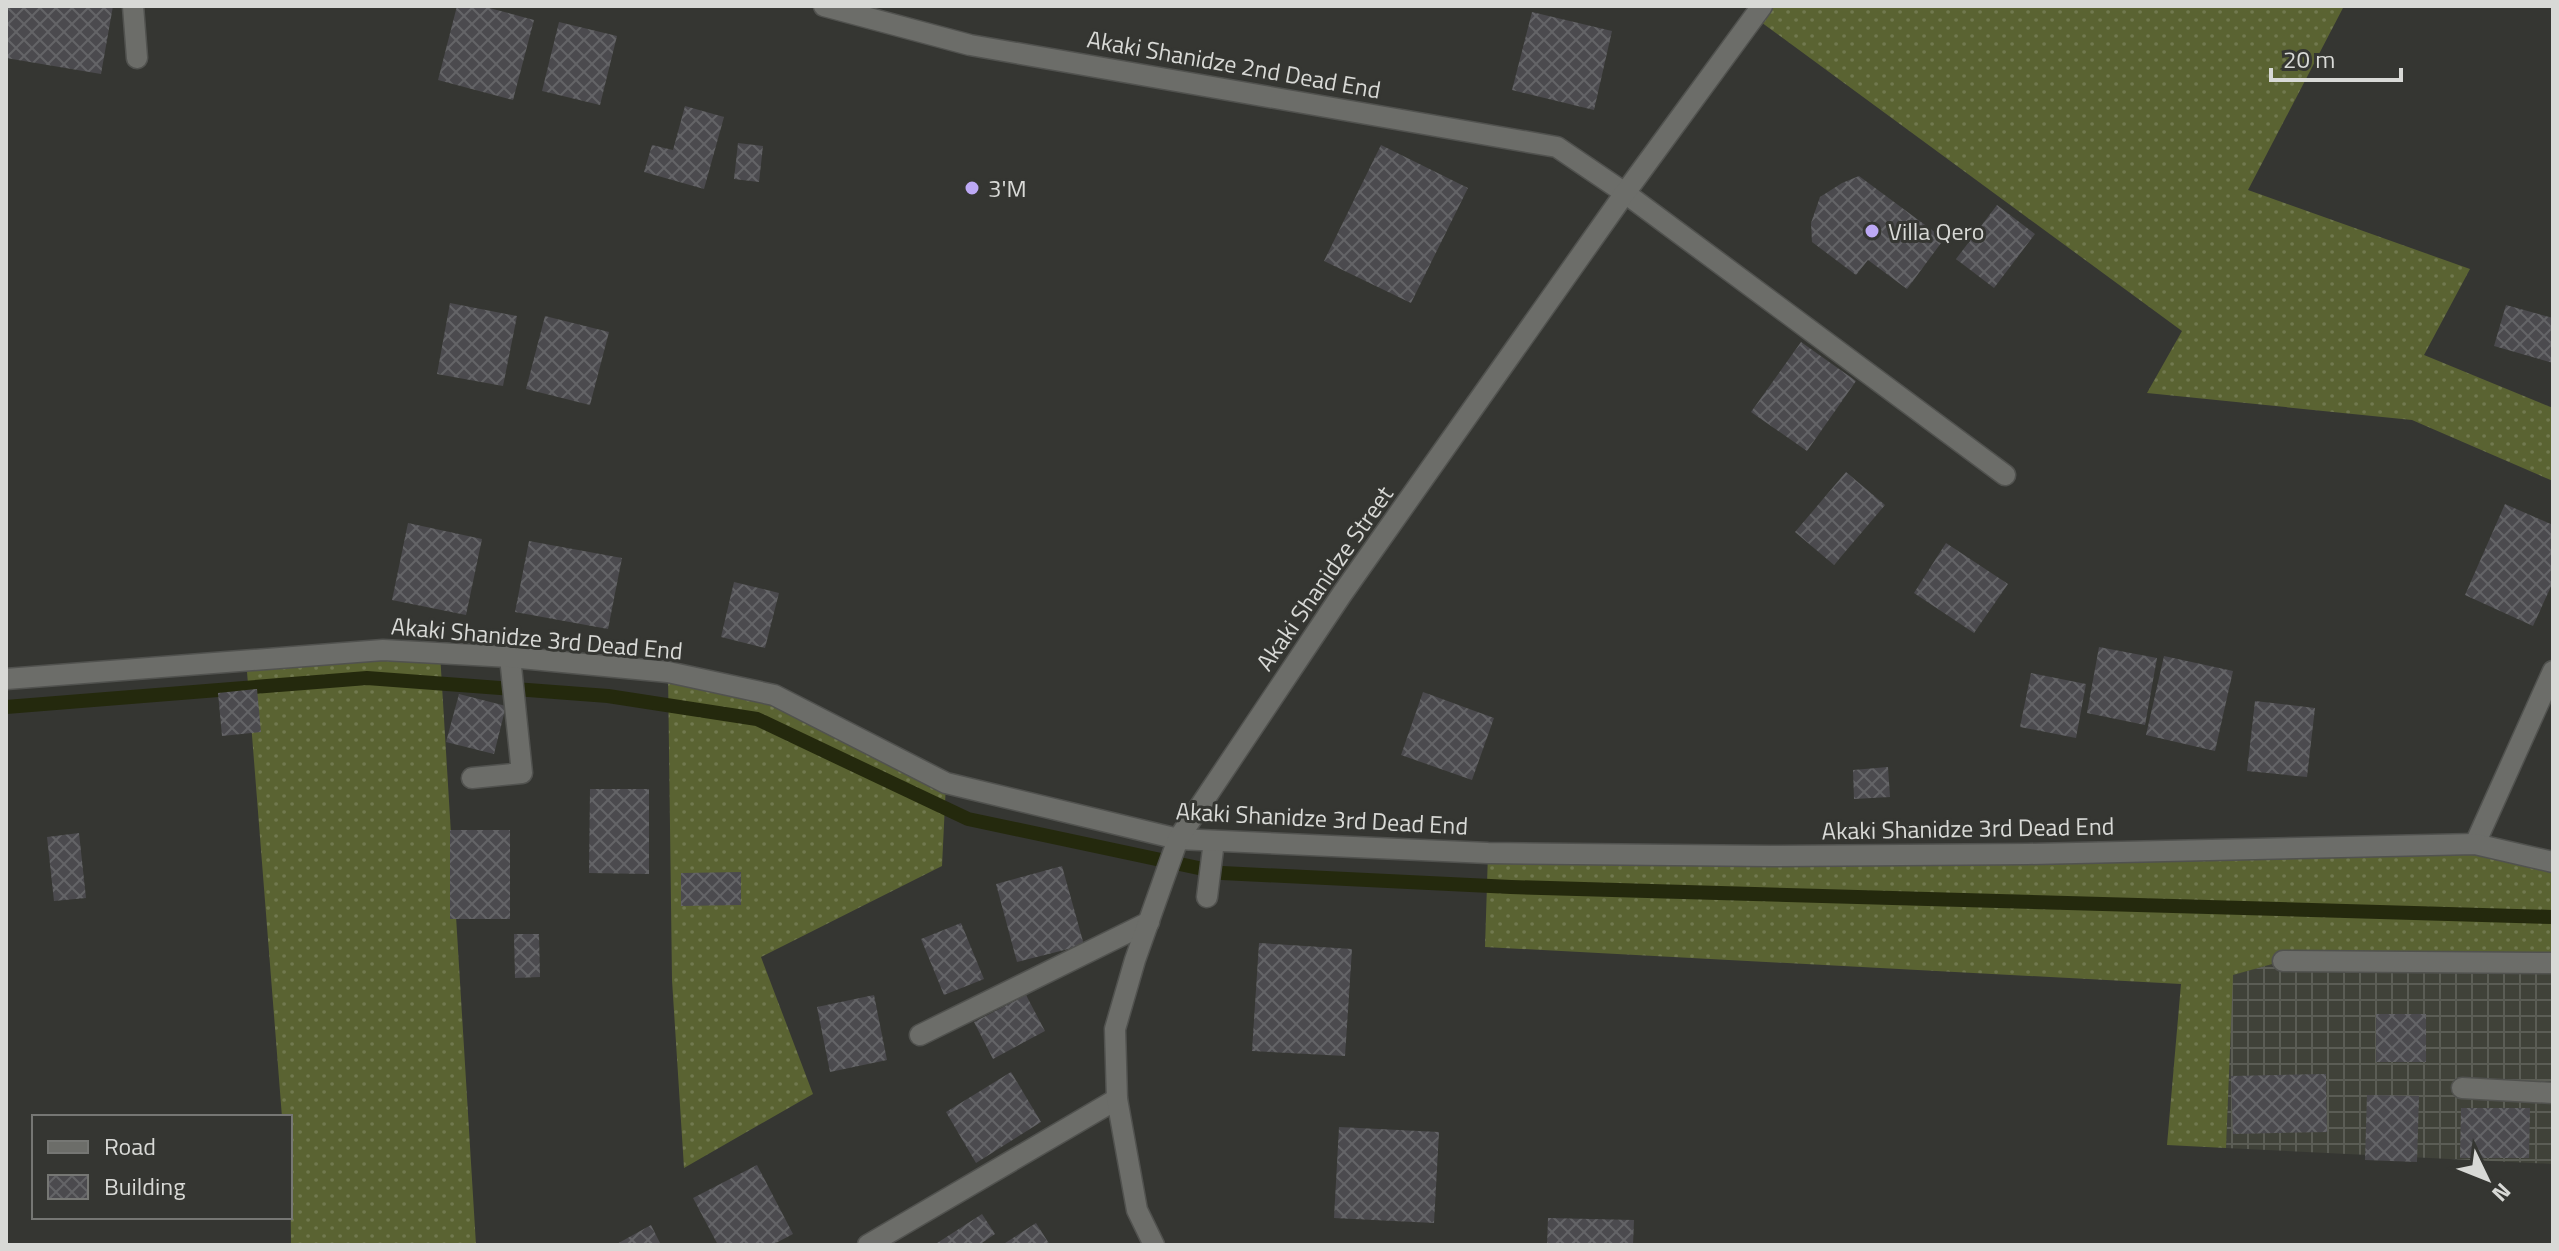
<svg xmlns="http://www.w3.org/2000/svg" width="2559" height="1251" font-family="'Titillium Web',sans-serif">
<style>
.industrial{fill:url(#industrial-grid)}
.grass{fill:url(#grass-dots)}
.lines{fill:none;stroke-linecap:round;stroke-linejoin:round}
.stream{stroke:#24290d;stroke-width:14}
.building{fill:url(#building-cross-hatch)}
.lane-casing{stroke:#51524f;stroke-width:23}
.street-casing{stroke:#51524f;stroke-width:23}
.secondary-casing{stroke:#51524f;stroke-width:23}
.lane{stroke:#6c6d69;stroke-width:20}
.street{stroke:#6c6d69;stroke-width:20}
.secondary{stroke:#6c6d69;stroke-width:20}
.poi-dot{fill:#bda9f5;stroke:#353632;stroke-width:3}
.labels{text-anchor:middle;dominant-baseline:central;stroke-width:6;stroke-linejoin:round;paint-order:stroke}
.street-label{font-size:24px;fill:#d8d9d6;stroke:#353632}
.poi-label{font-size:24px;fill:#d8d9d6;stroke:#353632;text-anchor:start}
</style>
<defs>
<pattern id="industrial-grid" width="8" height="8" patternUnits="userSpaceOnUse" patternTransform="scale(2)"><rect width="8" height="8" fill="#404239"/><path d="M0 4h8M4 0v8" fill="none" stroke="#5b5d55"/></pattern>
<pattern id="grass-dots" width="8" height="8" patternUnits="userSpaceOnUse" patternTransform="scale(2)"><rect width="8" height="8" fill="#5a6332"/><path d="M2 2h.1M6 6h.1" fill="none" stroke="#71794f" stroke-width="1.8" stroke-linecap="round"/></pattern>
<pattern id="building-cross-hatch" width="8" height="8" patternUnits="userSpaceOnUse" patternTransform="scale(2)"><rect width="8" height="8" fill="#4b4a4e"/><path d="M0 0l8 8M0 8l8-8" fill="none" stroke="#646467"/></pattern>
</defs>
<rect width="100%" height="100%" fill="#353632"/>
<path class="industrial" d="M2283,961L2553,963V1164L2226,1148L2232,975Z"/>
<path class="grass" d="M1762,6H2344L2248,190L2470,269L2424,355L2553,408V481L2412,420L2147,393L2182,331L1754,17Z
M440,653L476,1245H291L290,1117H282L246,659Z
M668,672L774,695L946,783L942,866L761,957L813,1094L684,1168L672,980Z
M2475,844L2553,862V963L2283,961L2233,975L2226,1148L2167,1145L2181,984L1485,947L1488,853Z"/>
<g class="lines">
<path class="stream" d="M6,707L367,678L608,696L757,719L968,819L1222,873L1511,887L2553,917"/>
</g>
<path class="building" d="M6,6H113L101,74L6,58Z
M457,6H482L534,20L513,100L438,80Z
M1532,12L1612,31L1594,110L1512,90Z
M559,22L617,36L600,105L542,91Z
M685,106L724,117L704,189L644,172L652,145L673,150Z
M738,143L763,146L759,182L734,179Z
M1381,145L1468,188L1411,303L1324,261Z
M1859,176L1944,239L1907,289L1868,260L1856,275L1812,242L1811,223L1820,197L1842,183Z
M1997,205L2035,234L1994,288L1956,259Z
M450,303L517,316L503,386L437,374Z
M2506,305L2553,318V363L2494,346Z
M545,316L609,332L590,405L526,389Z
M1801,342L1856,381L1807,451L1751,412Z
M1846,472L1885,505L1834,565L1795,532Z
M2505,504L2553,525V582L2533,626L2465,595Z
M408,523L482,539L466,615L392,600Z
M529,541L622,558L608,629L515,612Z
M1946,543L2008,584L1974,633L1914,593Z
M734,582L779,593L765,648L721,637Z
M2099,647L2157,658L2145,725L2087,713Z
M2164,656L2233,671L2215,751L2146,735Z
M2031,673L2086,684L2076,738L2020,727Z
M257,689L261,732L222,736L218,693Z
M1423,692L1494,718L1472,780L1401,755Z
M459,694L506,706L494,754L446,742Z
M2255,701L2315,708L2307,777L2247,771Z
M1888,767L1890,797L1854,799L1853,770Z
M590,789H649V874L589,873Z
M450,830H510V919H450Z
M79,833L86,898L54,901L47,837Z
M1062,866L1084,945L1017,962L996,884Z
M741,872V905L681,906V873Z
M961,923L984,979L944,995L921,939Z
M514,934H539L540,977L515,978Z
M1259,943L1352,949L1345,1056L1252,1051Z
M874,995L887,1060L830,1072L817,1007Z
M1026,995L1045,1031L993,1059L974,1022Z
M2376,1014H2426V1062H2376Z
M1011,1072L1041,1122L976,1163L946,1112Z
M2326,1074L2327,1132L2233,1134L2231,1076Z
M2367,1095L2419,1096L2417,1162L2365,1160Z
M2461,1108H2530L2529,1158H2460Z
M1339,1127L1439,1132L1434,1223L1334,1218Z
M757,1165L793,1234L772,1245H718L693,1198Z
M982,1214L995,1234L979,1245H934Z
M1548,1218L1634,1220L1633,1245H1547Z
M1036,1223L1050,1245H1002Z
M651,1225L661,1245H615Z"/>
<g class="lines">
<defs>
<path id="lane" d="M133,6L137,58
M1625,193L2005,475
M472,778L522,773L510,657
M2475,844L2553,671
M1207,897L1214,841
M2283,961L2553,963
M920,1035L1149,922
M2462,1088L2553,1093"/>
<path id="street" d="M824,6L970,45L1557,147L1625,193
M6,679L383,650L510,657L668,672L774,695L946,783L1178,839L1488,853L1771,856L2028,854L2475,844L2553,862
M868,1245L1117,1099"/>
<path id="secondary" d="M1154,1245L1137,1210L1117,1099L1115,1029L1135,960L1178,839L1342,594L1625,193L1762,6"/>
</defs>
<use href="#lane" class="lane-casing"/>
<use href="#street" class="street-casing"/>
<use href="#secondary" class="secondary-casing"/>
<use href="#lane" class="lane"/>
<use href="#street" class="street"/>
<use href="#secondary" class="secondary"/>
</g>
<g class="poi-dot">
<circle cx="972" cy="188" r="8"/>
<circle cx="1872" cy="231" r="8"/>
</g>
<g class="labels">
<g class="street-label">
<text transform="translate(1234 64) rotate(10)">Akaki Shanidze 2nd Dead End</text>
<text transform="translate(1324 578) rotate(-55)">Akaki Shanidze Street</text>
<text transform="translate(537 638) rotate(5)">Akaki Shanidze 3rd Dead End</text>
<text transform="translate(1322 818) rotate(3)">Akaki Shanidze 3rd Dead End</text>
<text transform="translate(1968 828) rotate(-1)">Akaki Shanidze 3rd Dead End</text>
</g>
<g class="poi-label">
<text x="988" y="188">3'M</text>
<text x="1888" y="231">Villa Qero</text>
</g>
</g>
<rect width="2559" height="1251" fill="none" stroke="#d8d9d6" stroke-width="16"/>
<rect x="32" y="1115" width="260" height="104" fill="#353632" stroke="#767774" stroke-width="2"/>
<rect x="48" y="1141" width="40" height="12" fill="#6c6d69" stroke="#767774" stroke-width="2"/>
<text x="104" y="1155" font-size="24" fill="#d8d9d6">Road</text>
<rect x="48" y="1175" width="40" height="24" fill="url(#building-cross-hatch)" stroke="#767774" stroke-width="2"/>
<text x="104" y="1195" font-size="24" fill="#d8d9d6">Building</text>
<g transform="translate(2487 1179) rotate(133)" stroke="#353632" stroke-width="6" paint-order="stroke">
<path d="M0-6L14 30L0 20L-14 30Z" fill="#d8d9d6"/>
<text y="-12" font-size="22" font-weight="bold" text-anchor="middle" fill="#d8d9d6">N</text>
</g>
<path d="M2271 68v12h130v-12" fill="none" stroke="#d8d9d6" stroke-width="4"/>
<text x="2283" y="68" font-size="24" fill="#d8d9d6" stroke="#353632" stroke-width="6" paint-order="stroke">20 m</text>
</svg>
